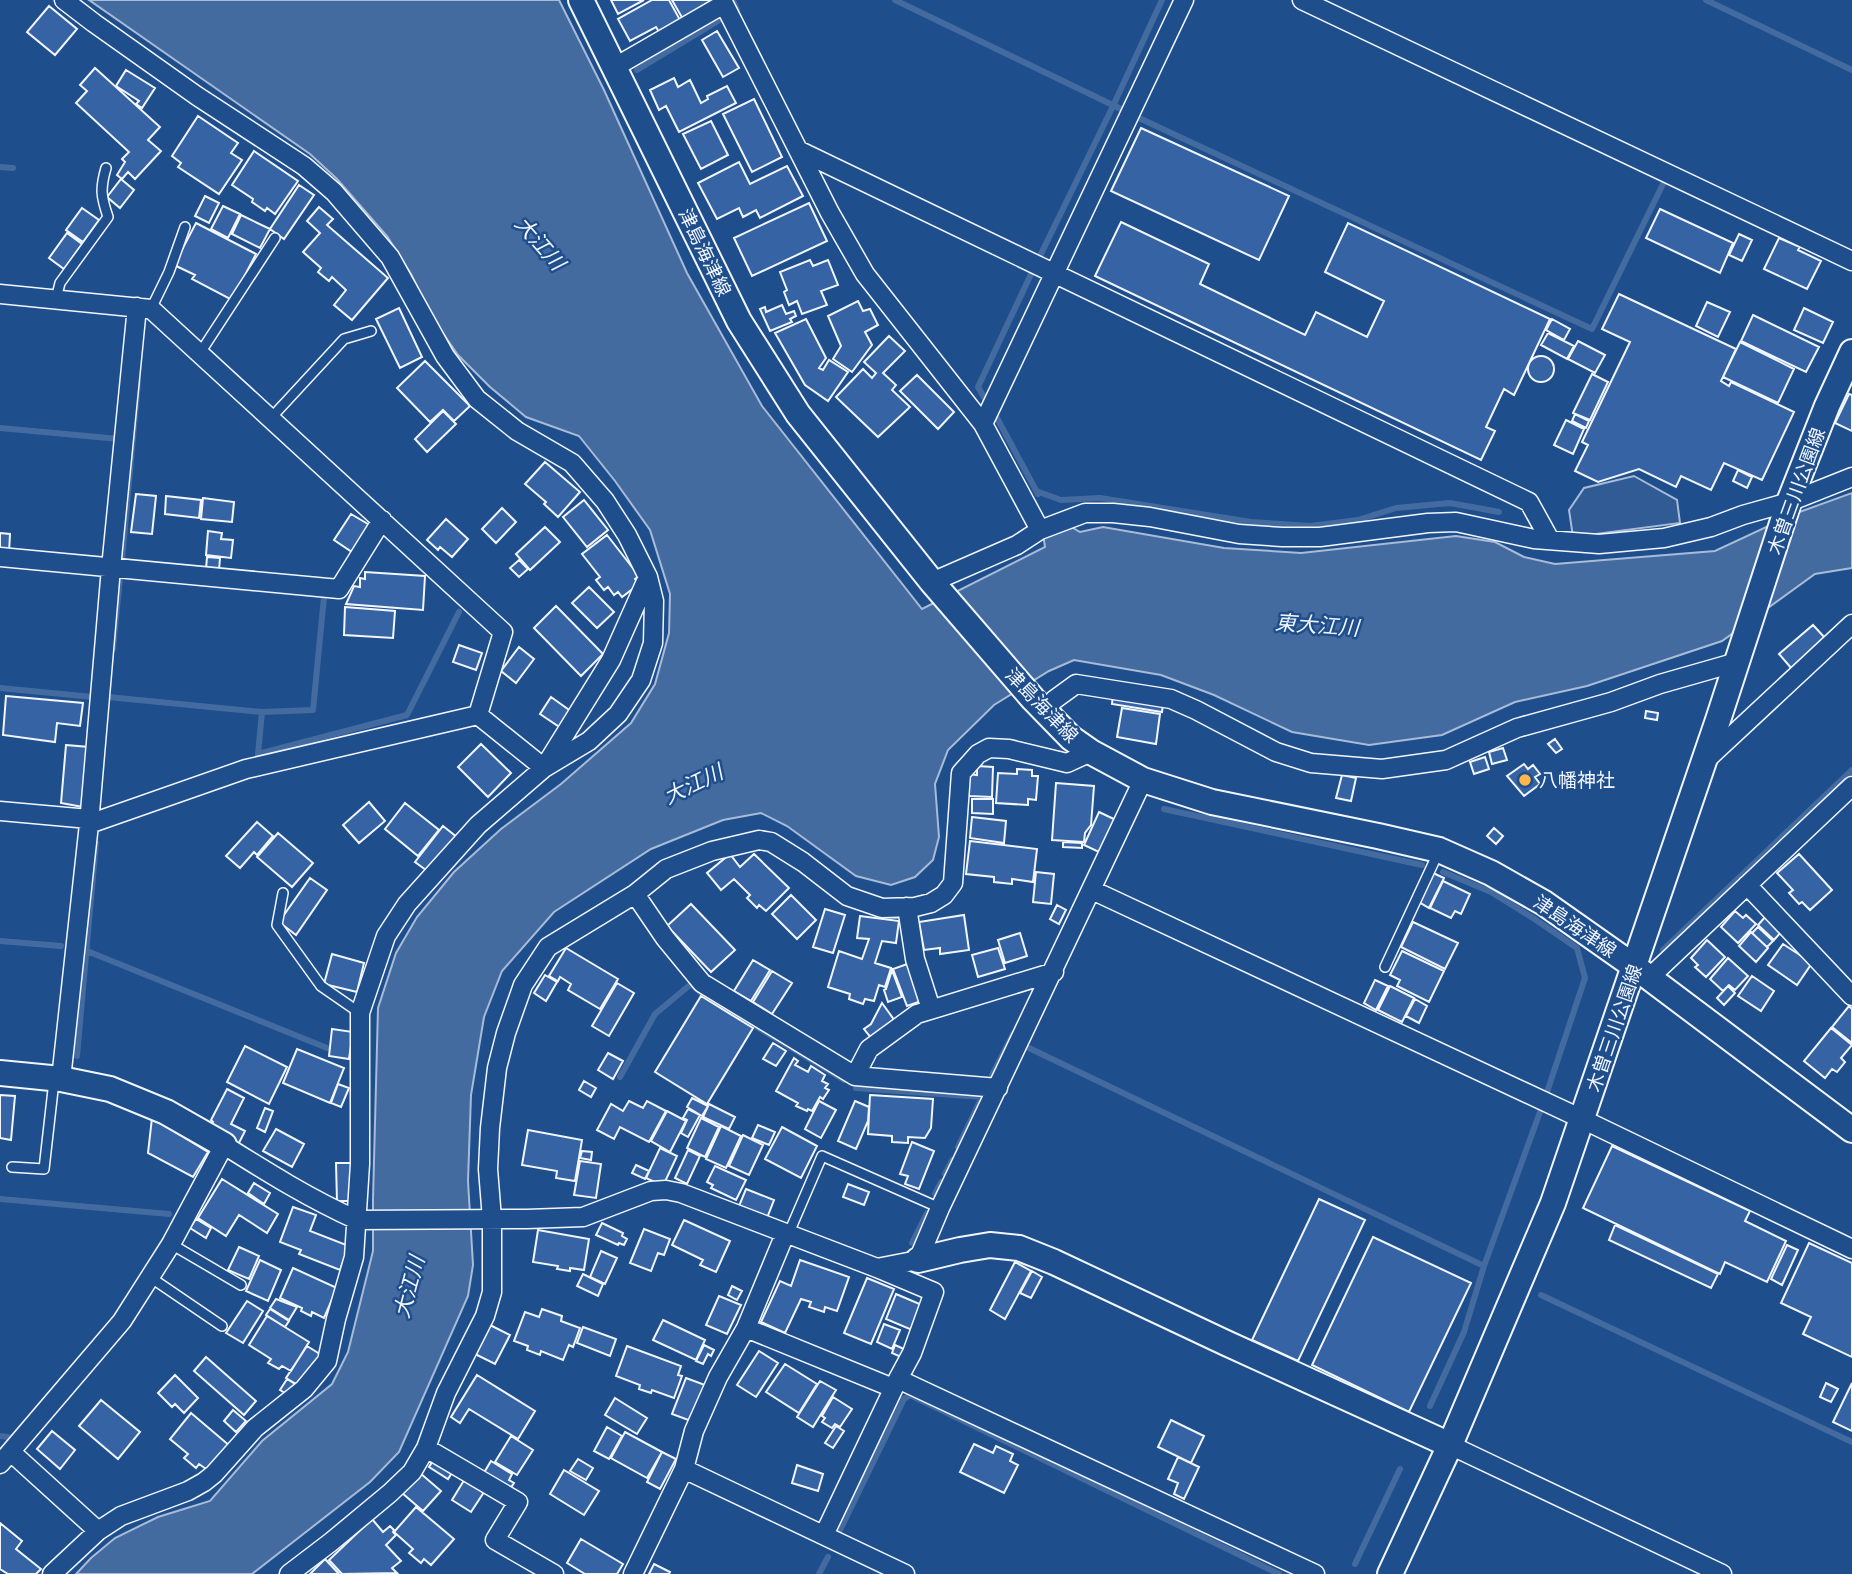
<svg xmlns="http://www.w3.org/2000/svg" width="1852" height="1574" font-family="'Public Sans','Noto Sans JP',sans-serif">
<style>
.green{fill:#305b95;stroke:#a8bbd7;stroke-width:2}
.water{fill:#446ba0;stroke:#a8bbd7;stroke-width:2}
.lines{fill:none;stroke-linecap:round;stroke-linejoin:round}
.stream{stroke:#446ba0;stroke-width:6}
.building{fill:#3563a3;stroke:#f2f6ff;stroke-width:2}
.lane-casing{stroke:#f2f6ff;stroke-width:12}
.street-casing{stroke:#f2f6ff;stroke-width:21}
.secondary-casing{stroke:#f2f6ff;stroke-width:28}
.lane{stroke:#1f4e8c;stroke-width:9}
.street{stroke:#1f4e8c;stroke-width:18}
.secondary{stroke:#1f4e8c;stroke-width:24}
.poi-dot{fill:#ffb74d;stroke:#1f4e8c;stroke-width:2.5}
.labels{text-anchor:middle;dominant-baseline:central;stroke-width:5;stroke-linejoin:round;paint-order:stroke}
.street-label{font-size:19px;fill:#f2f6ff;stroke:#1f4e8c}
.poi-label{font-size:19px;fill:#f2f6ff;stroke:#1f4e8c;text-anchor:start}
.water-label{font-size:21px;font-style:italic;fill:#f2f6ff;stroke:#1f4e8c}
</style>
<rect width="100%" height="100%" fill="#1f4e8c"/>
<path class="green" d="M1634,476L1677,500L1680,523L1573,537L1569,510L1584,488Z"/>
<path class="water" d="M89,0H559L604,90L687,273L762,406L922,609L1045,547L1043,534L1068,525L1080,532L1103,527L1224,548L1301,553L1456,536L1495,542L1524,557L1555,564L1715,551L1794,514L1852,493V568L1815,574L1722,641L1587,686L1515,702L1442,735L1369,745L1292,732L1214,695L1161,675L1074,660L1049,671L994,705L948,750L935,784L939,837L933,860L915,877L891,885L856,876L787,826L761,813L723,820L651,849L554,912L502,971L484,1017L471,1095L468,1181L473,1265L468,1296L399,1452L370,1482L252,1574H76L91,1558L115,1538L158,1517L210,1501L262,1441L332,1384L348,1352L373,1251V1199L378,1008L396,953L417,917L454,872L501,829L561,784L631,723L655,684L669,633L670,594L650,530L615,481L579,436L526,417L490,387L458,355L431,316L411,274L387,236L337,179L310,154Z"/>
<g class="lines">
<path class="stream" d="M733,0L737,10
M895,0L1123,110
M1706,0L1852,70
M637,70L718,21
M1139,118L1592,329L1663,184
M0,167L13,168
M1040,256L1113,106L1162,0
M985,399L978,387L1032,272
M997,418L1038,494
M0,428L119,439
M1036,491L1061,500L1100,498L1251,522L1310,526L1358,520L1396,508L1450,503L1499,512
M122,560L138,382
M113,649L120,578
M0,688L93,697
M108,697L262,712L313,710L324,597
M262,712L258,754L407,715L459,612
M1164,809L1422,865
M1443,872L1491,892L1533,918L1577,948L1585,978L1546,1095
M0,941L61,946
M1663,950L1852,770
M87,951L327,1048
M1029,1048L1484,1266
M77,1056L96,843
M992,1075L1013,1034
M620,1077L655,1014L691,984L701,993L844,1080
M856,1088L982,1097L958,1147
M945,1174L952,1160
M935,1194L941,1182
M0,1199L169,1214
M912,1243L927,1213
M1541,1295L1852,1442
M1430,1406L1464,1332L1484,1266L1540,1112
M0,1436L8,1437
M839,1532L904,1399L910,1395L1279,1574
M1355,1564L1400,1469
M819,1574L828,1557"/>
</g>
<path class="building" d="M611,0H644L618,14Z
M652,0H669L680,20L659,32L656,27L630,41L618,19Z
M672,0H710L713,5L684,21Z
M49,6L77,29L55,55L27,32Z
M717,31L739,68L723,77L702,40Z
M95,68L160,127L148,140L161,151L135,179L128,172L122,179L117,175L125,162L122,159L129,152L76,103L87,91L80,85Z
M126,70L155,88L142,108L136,104L139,101L116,86Z
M674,78L678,87L690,80L701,103L708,99L707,96L727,86L736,103L679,132L666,106L659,110L650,90Z
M754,99L782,157L752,172L723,114Z
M198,116L238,143L231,153L242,160L219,194L178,167L181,163L172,156Z
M711,121L728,155L701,169L683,134Z
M1141,128L1289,196L1259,260L1111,191Z
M254,151L298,181L275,214L267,208L265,211L252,202L253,199L232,185Z
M739,162L750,184L787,166L803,196L760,218L756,210L743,217L739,208L717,219L698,183Z
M121,179L134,190L120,208L107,197Z
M299,185L314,195L284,239L270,229Z
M205,196L219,203L209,223L195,216Z
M809,203L827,241L752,276L734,238Z
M223,206L240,214L228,238L211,229Z
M319,207L333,219L327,225L388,278L352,320L334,305L346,290L332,277L329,281L318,272L321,268L303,252L320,233L307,221Z
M82,208L99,220L83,242L66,230Z
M1660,209L1733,243L1720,273L1646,238Z
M241,215L270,229L260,248L232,234Z
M1121,222L1209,264L1200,284L1305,335L1316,312L1367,337L1384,301L1325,272L1348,223L1550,319L1514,395L1504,389L1486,427L1495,431L1481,460L1095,276Z
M196,223L256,254L232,300L192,279L195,275L174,265Z
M67,233L82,244L64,269L49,258Z
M1739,234L1752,240L1742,261L1729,255Z
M1779,238L1800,247L1798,250L1821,261L1807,289L1764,269Z
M810,260L813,266L828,260L838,285L821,291L827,305L802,314L797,301L789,305L784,292L787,290L780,272Z
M1619,294L1736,349L1721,381L1729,386L1731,382L1794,412L1762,480L1724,463L1711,490L1681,476L1676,487L1639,469L1598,482L1575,471L1588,445L1582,442L1630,342L1602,329Z
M858,301L863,311L870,309L878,325L865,332L872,345L852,372L833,359L841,346L828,316Z
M1707,302L1730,312L1718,337L1696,326Z
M782,305L786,314L794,311L796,316L790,319L792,322L770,331L760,309L765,307L766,312Z
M399,308L422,357L400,368L376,319Z
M1804,308L1833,322L1823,343L1794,330Z
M1753,315L1819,347L1806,372L1741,341Z
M806,319L826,358L819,368L823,370L829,360L848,372L828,401L805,385L775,333Z
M1552,319L1570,329L1564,340L1546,330Z
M1548,333L1574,346L1567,359L1541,345Z
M889,336L905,351L883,373L896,385L892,390L910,407L878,437L836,397L863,369L872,378L876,373L864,362Z
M1578,341L1605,355L1595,373L1568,359Z
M1740,342L1794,369L1778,403L1723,377Z
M1528 369a13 13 0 1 1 26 0a13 13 0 1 1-26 0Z
M425,361L470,406L454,421L443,410L430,422L397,388Z
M1592,374L1608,382L1590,420L1573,413Z
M917,375L954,412L938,429L900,391Z
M1849,394L1852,395V431L1835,423Z
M443,411L456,424L427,452L415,439Z
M1575,414L1589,421L1586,428L1572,421Z
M1566,420L1584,429L1573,454L1554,445Z
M545,462L580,492L558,517L544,504L546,502L525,484Z
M1738,470L1752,477L1747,488L1733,481Z
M136,494L156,496L152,534L131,532Z
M166,496L201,500L199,518L165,514Z
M203,498L234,502L232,522L201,519Z
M584,500L608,530L587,547L563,517Z
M502,508L516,522L496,543L482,529Z
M351,514L373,527L355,554L334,540Z
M446,519L468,539L452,557L440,547L438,550L427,540Z
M545,527L560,542L530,570L516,554Z
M208,531L222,533L221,539L233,540L231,558L206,555Z
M0,533L10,534L9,553L0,552Z
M607,535L639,576L635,579L639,584L622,597L618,592L614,595L608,587L604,590L596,580L600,577L582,554Z
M207,557L220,558L219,570L206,569Z
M519,560L528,569L519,577L510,568Z
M365,572L425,576L423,610L346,604L354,586L360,587V578L365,579Z
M589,587L614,612L597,628L572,603Z
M556,606L603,654L581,676L534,628Z
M345,607L395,611L393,638L344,635Z
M1813,625L1826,639L1792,669L1779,654Z
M459,645L482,653L476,670L453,662Z
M519,647L534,659L516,683L501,671Z
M1113,695L1163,704L1162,712L1112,704Z
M6,696L83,703L80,726L57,723L55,742L3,735Z
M551,697L572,712L561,728L540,714Z
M1122,708L1160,714L1156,744L1117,737Z
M1646,711L1658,713L1657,720L1645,718Z
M1555,739L1562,749L1556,753L1548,744Z
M481,744L511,773L488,797L458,767Z
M66,745L89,747L83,807L61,803Z
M1503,748L1507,760L1492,764L1489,752Z
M1485,757L1489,769L1474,774L1470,762Z
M1524,764L1528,769L1533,765L1540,774L1535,777L1540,784L1524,796L1507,776Z
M977,766L993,767L992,797L969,796V774L977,775Z
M1017,769L1032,770V776H1038L1036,800L1028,799V805L996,803L998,773L1017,774Z
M1342,775L1356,778L1351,801L1336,798Z
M1056,783L1094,786L1091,825L1085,833L1084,842L1052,840Z
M972,799H993V814L972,813Z
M369,802L385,821L359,843L343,825Z
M405,803L439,830L418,856L385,829Z
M1099,812L1116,820L1101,853L1084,845Z
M972,817L1006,821L1004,843L970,838Z
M257,822L273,836L257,855L254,852L240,868L226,856Z
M443,826L458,838L430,873L415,862Z
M1494,828L1503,836L1496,844L1487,836Z
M278,833L313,863L292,887L257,857Z
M970,841L1037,849L1033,882L1012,879V884L994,882V877L966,874Z
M1063,842L1082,843V848L1063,847Z
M730,854L740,867L754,854L789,888L766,911L759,905L757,908L747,898L750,895L734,879L721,890L707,873Z
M1799,854L1832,890L1810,910L1802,902L1799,904L1789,893L1793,890L1777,873Z
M1036,872L1054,874L1051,904L1033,902Z
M1433,873L1444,878L1429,908L1419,902Z
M310,878L327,890L296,935L279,922Z
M1443,881L1470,894L1461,914L1455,911L1451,918L1430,908Z
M791,895L816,920L797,939L772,914Z
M691,904L735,950L711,972L667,926Z
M1057,905L1066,910L1059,924L1050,919Z
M825,909L845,915L833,953L813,947Z
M1735,911L1743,918L1746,915L1756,924L1738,943L1721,927Z
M964,915L969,950L940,954V948L924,950L919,922Z
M860,916L899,921L896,943L882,941L875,963L891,968L885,987L879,985L874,1001L865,999L863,1004L849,999L850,994L828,987L839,951L862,959L869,939L857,938Z
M1766,916L1782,931L1774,940L1758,925Z
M1413,922L1458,943L1445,969L1401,947Z
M1758,927L1773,941L1767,947L1752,933Z
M1751,932L1768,948L1756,962L1739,946Z
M1020,933L1027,956L1005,963L998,940Z
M1707,940L1725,957L1706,977L1695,967L1698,965L1691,958Z
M1783,944L1812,963L1797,985L1768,965Z
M566,948L618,979L600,1009L568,990L571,984L560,977L558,981L549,976Z
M998,948L1005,969L978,977L972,955Z
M1402,951L1444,971L1429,1002L1397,986L1400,980L1390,975Z
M332,954L364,963L357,992L324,984Z
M1728,958L1748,976L1735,990L1729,985L1723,991L1710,979Z
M753,960L770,970L751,1001L734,991Z
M910,963L924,1000L907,1006L893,969Z
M892,970L902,997L888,1002L884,990L886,989Z
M772,971L792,983L772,1014L753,1002Z
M545,975L557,982L546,1001L534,993Z
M1752,976L1774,991L1761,1011L1738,996Z
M1375,980L1388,986L1376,1010L1364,1003Z
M617,983L634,993L609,1036L592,1026Z
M1390,986L1414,998L1402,1022L1378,1010Z
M1728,986L1735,993L1724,1005L1717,998Z
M701,996L753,1028L707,1104L655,1072Z
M1415,999L1427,1006L1419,1023L1406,1016Z
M882,1003L895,1021L872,1039L864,1029L871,1024Z
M1849,1006L1852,1009V1043L1832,1027Z
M1831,1028L1852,1045L1841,1058L1845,1062L1837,1072L1832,1069L1825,1078L1804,1061Z
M332,1029L353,1032L349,1059L329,1056Z
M773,1043L786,1051L776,1066L763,1059Z
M245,1046L287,1067L269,1104L227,1082Z
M297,1049L344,1068L330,1103L283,1083Z
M608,1053L623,1061L613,1079L598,1070Z
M794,1058L798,1061L795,1065L808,1072L811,1066L825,1075L822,1081L828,1084L825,1088L829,1090L823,1099L820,1097L812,1111L808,1109L807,1111L796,1106L798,1103L776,1091Z
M584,1081L596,1088L591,1097L579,1090Z
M338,1084L349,1088L341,1107L331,1103Z
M227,1089L244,1098L231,1124L245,1131L237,1147L207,1131L213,1122L211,1120Z
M0,1095L15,1096L11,1140L0,1138Z
M870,1095L933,1099L931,1128L925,1138L908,1137V1143L892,1142V1136L868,1134Z
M692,1098L708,1106L702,1116L687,1107Z
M629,1101L643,1108L647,1101L666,1111L649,1142L620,1127L614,1139L597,1130L611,1104L623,1111Z
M819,1101L836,1110L821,1138L805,1129Z
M855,1101L869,1107L868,1121L856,1149L838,1141Z
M709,1104L735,1117L729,1129L703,1117Z
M265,1108L273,1111L265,1132L257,1128Z
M688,1109L700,1115L688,1137L681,1133L687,1120L683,1118Z
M667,1111L686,1121L670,1152L651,1141Z
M152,1118L208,1152L193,1177L148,1153Z
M701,1118L719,1127L705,1157L687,1148Z
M758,1125L775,1132L769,1145L752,1138Z
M721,1126L741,1136L726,1168L706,1159Z
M782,1127L817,1146L801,1178L765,1159Z
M276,1129L304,1144L292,1167L263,1151Z
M528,1130L582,1140L575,1181L556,1178L557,1171L522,1165Z
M743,1135L763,1145L749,1175L729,1166Z
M912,1142L934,1151L919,1189L905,1184L908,1176L900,1174Z
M1612,1146L1750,1211L1745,1221L1786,1241L1767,1282L1725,1262L1720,1274L1583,1208Z
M660,1148L677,1156L663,1186L646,1178Z
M688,1150L700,1156L687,1184L675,1178Z
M582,1151L592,1152L591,1160L580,1158Z
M580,1161L601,1164L596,1198L574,1195Z
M336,1163H355V1201H337Z
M636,1165L649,1171L645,1179L632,1173Z
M715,1166L746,1180L736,1200L711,1188L713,1185L707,1182Z
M222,1179L278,1214L267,1233L239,1215L226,1236L198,1218Z
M254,1183L270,1193L264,1204L248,1193Z
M848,1184L869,1192L864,1205L843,1197Z
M746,1189L774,1200L767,1218L739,1206Z
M1319,1199L1365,1220L1298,1361L1252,1340Z
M293,1207L316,1215L310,1231L349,1246L340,1270L299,1254L301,1250L280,1242Z
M196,1219L211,1228L206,1238L190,1228Z
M684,1220L730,1241L716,1272L700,1265L703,1260L672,1245Z
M602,1223L623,1233L622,1236L627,1239L624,1245L619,1243L618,1245L596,1235Z
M1615,1225L1718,1274L1711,1288L1609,1240Z
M644,1229L670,1239L664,1255L658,1253L651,1271L630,1263Z
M538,1230L589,1239L584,1270L570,1268V1271L557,1269L558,1266L533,1262Z
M1373,1237L1471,1283L1409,1412L1312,1365Z
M1809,1243L1852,1263V1357L1803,1334L1811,1317L1781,1303Z
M1787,1245L1798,1250L1782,1285L1771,1279Z
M239,1247L259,1256L249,1279L228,1270Z
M601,1251L617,1258L605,1284L590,1277Z
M260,1260L281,1270L268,1301L246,1291Z
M800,1260L849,1277L837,1311L825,1307L824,1312L809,1307L811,1302L801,1299L785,1333L761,1322L780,1281L791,1286Z
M1015,1262L1031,1271L1005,1319L990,1310Z
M293,1268L337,1288L324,1318L312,1312L311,1316L301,1311L302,1308L280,1298Z
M1032,1271L1042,1277L1031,1298L1020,1293Z
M583,1274L603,1284L598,1296L577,1286Z
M867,1278L894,1289L871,1344L844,1333Z
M732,1286L742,1291L737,1300L728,1295Z
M896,1294L922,1305L912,1330L886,1319Z
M719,1296L741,1305L727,1334L706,1325Z
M276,1299L297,1307L289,1320L270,1308Z
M247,1301L263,1311L243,1343L226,1333Z
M270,1309L289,1321L285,1327L266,1315Z
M542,1309L562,1316L561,1321L580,1328L573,1347L569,1345L563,1360L541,1351L540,1355L527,1350L528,1346L514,1341L525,1312L539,1317Z
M267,1316L309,1342L291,1371L282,1366L279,1369L268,1363L271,1359L249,1345Z
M663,1320L705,1340L696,1360L653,1340Z
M884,1324L900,1330L892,1349L877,1342Z
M490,1325L510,1335L495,1364L475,1354Z
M583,1327L616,1339L610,1356L577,1343Z
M704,1345L714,1350L711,1356L708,1354L703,1364L696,1361Z
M895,1345L904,1349L901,1357L892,1353Z
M307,1346L323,1356L303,1388L286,1378Z
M627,1346L681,1366L678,1375L682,1376L674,1398L652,1390L651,1393L639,1389L640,1385L616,1376Z
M759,1351L778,1363L756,1397L737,1385Z
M206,1357L256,1401L244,1415L194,1371Z
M785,1364L817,1384L799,1413L766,1392Z
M175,1375L198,1398L184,1413L175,1404L172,1407L158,1393Z
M477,1375L535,1411L518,1439L469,1409L460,1423L451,1417Z
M686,1378L705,1385L691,1421L672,1414Z
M287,1379L295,1384L288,1395L280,1390Z
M820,1381L836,1390L813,1427L797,1417Z
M1826,1383L1838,1389L1831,1402L1820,1397Z
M1852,1383V1431L1833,1422Z
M833,1397L852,1409L840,1427L835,1424L832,1428L822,1422L825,1418L822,1416Z
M615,1398L647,1418L637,1434L605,1415Z
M101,1400L140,1432L118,1459L79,1426Z
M233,1410L246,1421L236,1432L224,1421Z
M191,1413L230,1446L209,1471L199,1464L196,1468L184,1458L188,1454L170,1439Z
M1171,1420L1204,1436L1191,1463L1158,1447Z
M836,1426L844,1431L833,1448L825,1443Z
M607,1427L622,1436L609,1459L594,1451Z
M52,1431L75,1450L60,1469L37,1449Z
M625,1432L662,1452L647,1478L611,1458Z
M511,1436L533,1450L517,1475L495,1462Z
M974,1444L993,1453L996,1446L1013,1454L1010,1461L1018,1465L1004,1493L960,1472Z
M662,1452L676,1459L660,1489L647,1482Z
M1178,1457L1199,1467L1184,1499L1174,1494L1178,1483L1168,1479Z
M434,1459L453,1471L448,1479L429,1467Z
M578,1459L593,1468L586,1480L570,1471Z
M491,1461L512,1474L509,1480L514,1483L508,1492L482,1476Z
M797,1465L823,1474L818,1491L792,1483Z
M564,1470L599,1491L584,1515L550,1494Z
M420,1473L441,1491L423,1511L402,1493Z
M466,1477L486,1489L471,1512L452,1500Z
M416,1507L454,1539L431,1565L424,1559L421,1563L409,1553L413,1549L394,1532Z
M372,1519L383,1532L390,1526L394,1530L393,1532L396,1535L386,1545L401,1561L392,1568L397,1573L342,1574L329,1560Z
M0,1523L22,1541L16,1549L41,1569L36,1574H8L0,1569Z
M581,1539L623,1564L617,1574H585L567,1563Z
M325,1559L339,1574H310Z
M654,1564L670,1572L669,1574H649Z"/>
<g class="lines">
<defs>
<path id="lane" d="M56,299L60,283L108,217C101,196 100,189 106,168
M151,309L169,272L185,227
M200,353L275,238
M271,418L344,339L371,331
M283,893L277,925L321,986L360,1013
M1385,967L1439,851
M12,1167L44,1169L54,1081
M788,1235L822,1156L940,1208
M171,1244L241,1285
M150,1277L222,1326"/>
<path id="street" d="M64,0L94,23L197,96L304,166L334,192L390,257L445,356L477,399L517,431L572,463L605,501L627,535L648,577L611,660L544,768L478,715
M722,0L830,213L865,274L983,424L1040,530L1085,513H1113L1150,517L1239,534L1282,537H1320L1428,523L1456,522L1534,539L1599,544L1664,538L1711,527L1743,515L1789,502L1852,477
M1302,0L1852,261
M615,67L724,4
M798,150L1529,502L1550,540
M0,294L151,309L503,632L478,715
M983,424L1184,0
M0,557L339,589L382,520
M932,582L1017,545L1040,530
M1054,700L1076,684L1171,699L1196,710L1276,752L1311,763L1382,769L1446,760L1517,728L1611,702L1660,684L1737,662
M1706,760L1852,624
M0,811L89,819
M89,824L246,769L478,715
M1747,885L1852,996
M1092,890L1582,1119L1852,1249
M635,894L665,938L702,983L855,1076L998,1088
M907,907L915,959L931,1009
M1649,978L1852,786
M855,1076L869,1049L917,1014L1054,972
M61,1079L89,824L111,568L137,307
M877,1268L934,1292L912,1353L898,1379L1315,1574
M746,1328L893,1388
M1450,1445L1722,1574
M426,1448L518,1502L495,1540L554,1574
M11,1452L98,1531
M0,1464L122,1321L171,1244L224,1145C267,1172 310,1199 357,1220L527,1219L583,1217L651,1191L666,1190L681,1193L877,1268L918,1260L940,1208L1143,780
M684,1469L905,1574
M824,1535L898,1379
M52,1574L98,1531L121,1516L188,1491L204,1482L214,1474L255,1428L304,1389L327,1361L336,1319L354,1257L360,1164V1013L386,936L407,904L478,825L544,768L589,741L618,714L641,680L653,643L654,601L648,577
M289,1574L331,1542L390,1493L412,1472L426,1448L446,1393L485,1316L492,1292V1219L488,1169L490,1128L497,1068L506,1033L523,985L548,947L635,894L666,869L712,851L759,840L771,842L803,862L847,896L882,908L915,907L931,903L944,895L953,883L961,773L978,754L989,748L1009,749L1067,763L1091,752
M633,1574L684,1469L694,1431L718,1377L746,1328L785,1234"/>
<path id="secondary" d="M581,0L739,321L798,414L932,582L1033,699L1071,738L1091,752L1143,780L1212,802L1378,836L1439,850L1491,873L1544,903L1635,967L1852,1130
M0,1073L61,1079L110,1089L166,1112L224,1145
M918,1260L960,1250L990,1245L1019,1248L1054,1262L1226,1343L1450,1445
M1390,1574L1450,1445L1553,1203L1718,720L1789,502L1827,406L1852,352"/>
</defs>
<use href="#lane" class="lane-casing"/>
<use href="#street" class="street-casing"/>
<use href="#secondary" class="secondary-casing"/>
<use href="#lane" class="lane"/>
<use href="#street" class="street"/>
<use href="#secondary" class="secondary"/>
</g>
<circle class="poi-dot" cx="1525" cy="780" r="7"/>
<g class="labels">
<g class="street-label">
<text transform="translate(705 252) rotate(64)">津島海津線</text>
<text transform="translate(1796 491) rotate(-70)">木曽三川公園線</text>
<text transform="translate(1042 705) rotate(46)">津島海津線</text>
<text transform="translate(1575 926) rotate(34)">津島海津線</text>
<text transform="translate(1614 1028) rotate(-71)">木曽三川公園線</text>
</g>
<g class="poi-label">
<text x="1539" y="780">八幡神社</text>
</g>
<g class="water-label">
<text transform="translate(540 243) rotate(49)">大江川</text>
<text transform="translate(1317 625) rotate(4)">東大江川</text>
<text transform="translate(693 784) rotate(-26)">大江川</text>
<text transform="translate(409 1287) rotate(-75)">大江川</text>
</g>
</g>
</svg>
